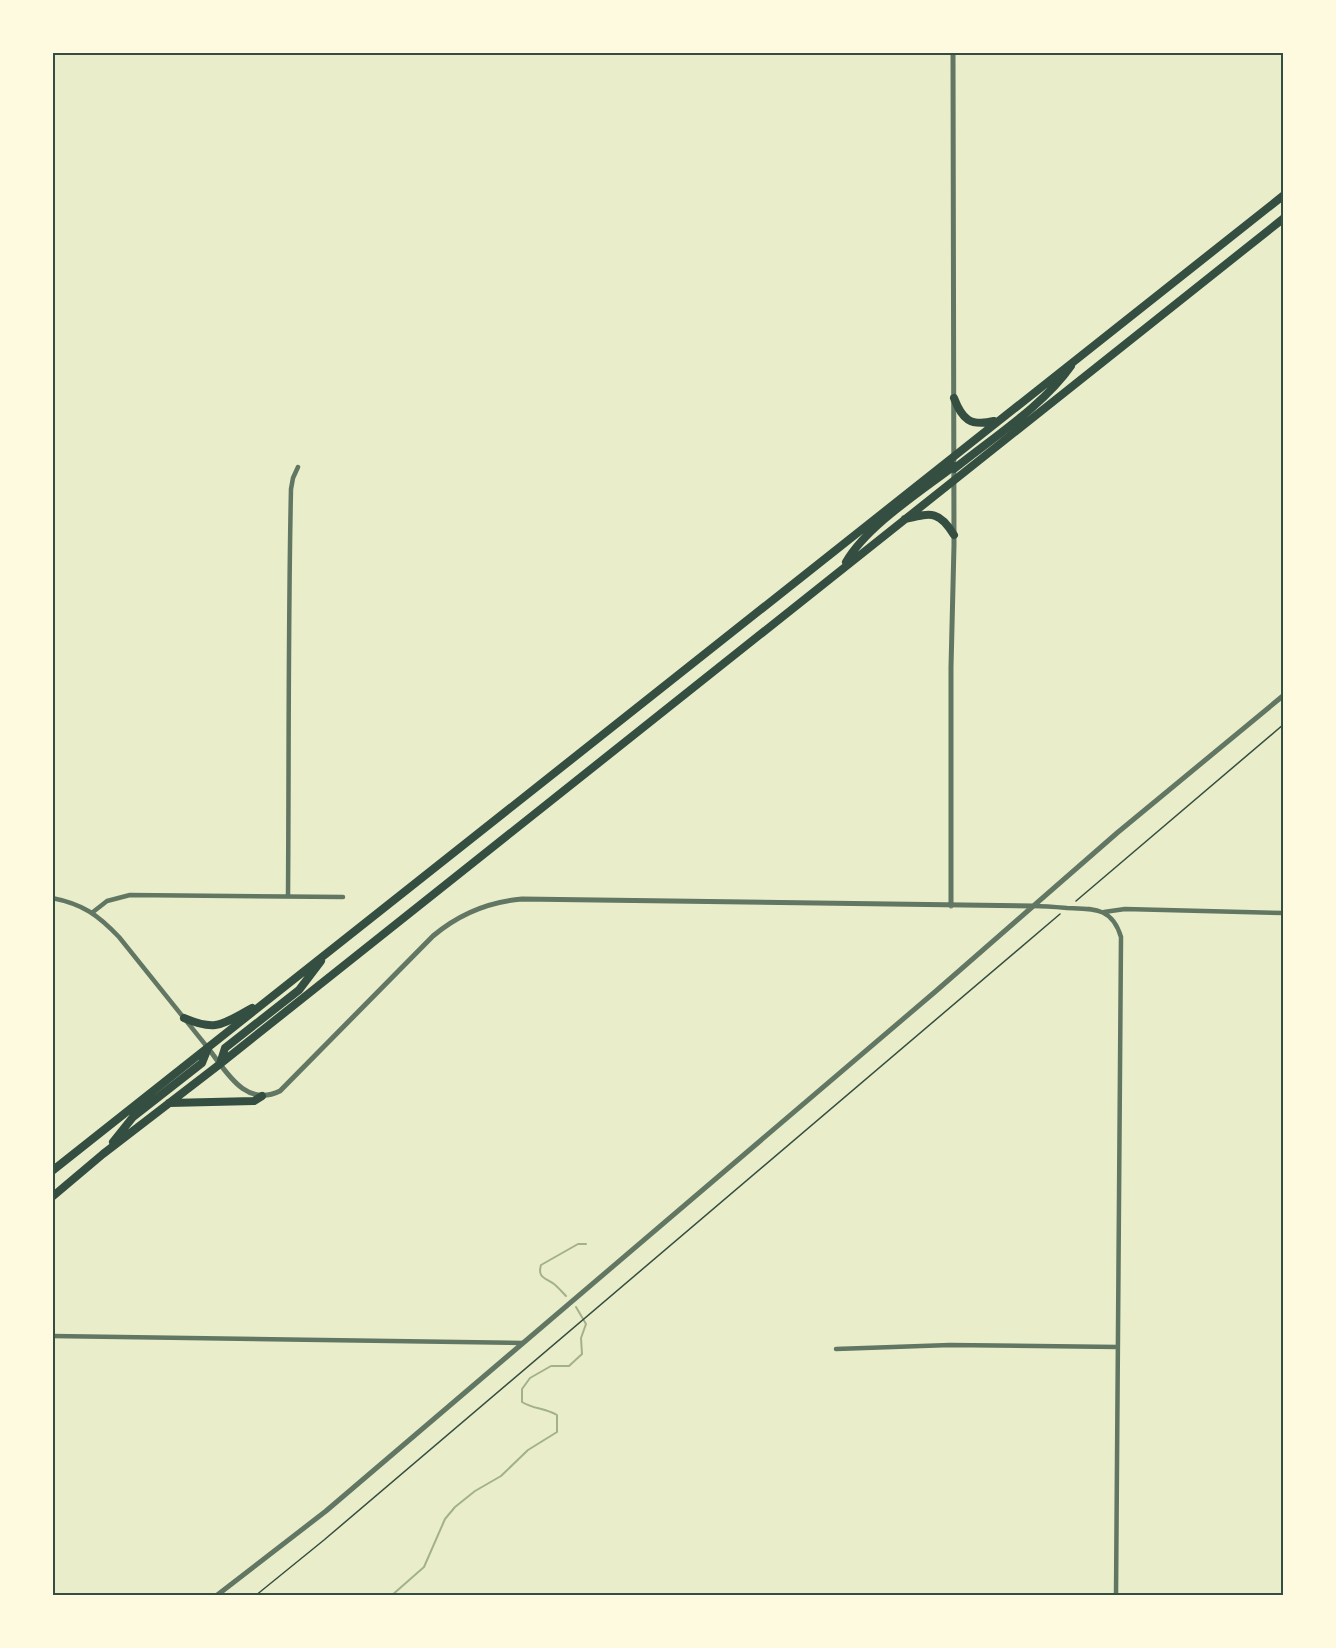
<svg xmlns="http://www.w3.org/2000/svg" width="1336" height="1648" font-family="'Asap Condensed',sans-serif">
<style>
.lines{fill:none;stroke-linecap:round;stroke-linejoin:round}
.stream{stroke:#a3b18a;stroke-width:2}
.path{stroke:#344e41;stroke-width:1.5}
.minor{stroke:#617663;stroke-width:4.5}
.tertiary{stroke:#617663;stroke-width:5}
.trunk{stroke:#344e41;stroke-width:8}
.neatline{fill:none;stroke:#344e41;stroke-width:2}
</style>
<rect width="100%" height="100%" fill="#e9edc9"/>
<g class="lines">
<path class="stream" d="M566,1296C562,1292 558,1287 554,1284C546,1278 537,1278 541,1265L578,1244H586
M279,1596L301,1594L303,1596
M391,1596L424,1567L445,1519L455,1507L475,1491L501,1476L528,1450L557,1432V1415C545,1408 533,1409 522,1402V1389L530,1378L551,1366H569L582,1354L581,1338L586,1324L576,1307"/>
<path class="path" d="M1076,901L1284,724
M255,1596L324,1540L1060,914"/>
<path class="minor" d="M288,896C289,760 288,625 291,489L293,478L298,467
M52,898C83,904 98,915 119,937L208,1048
M1033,906C1045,906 1056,907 1067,908C1094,909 1112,907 1121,937L1116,1596
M93,912L107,901L130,895L343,897
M1104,912L1125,909L1284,913
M52,1336L523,1343
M836,1349L950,1345L1118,1347"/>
<path class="tertiary" d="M951,906V667L954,545L953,52
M208,1048C226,1071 245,1108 280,1091L433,936C459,914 487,902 522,899L1033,906
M216,1596L326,1511L936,991L1117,833L1284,695"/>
<path class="trunk" d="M954,398C962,419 970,427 994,421
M954,469C991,439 1044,405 1071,366
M905,519C931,513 939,510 954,535
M846,562C867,526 920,492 954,466
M184,1018C217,1032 222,1024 252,1008
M220,1064L225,1048L299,990L321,961
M169,1103L254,1101L262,1096
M113,1142L133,1117L202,1063L208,1048
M52,1171L1284,195
M52,1197L103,1154L220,1064L1284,218"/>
</g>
<rect width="1336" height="1648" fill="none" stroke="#fefae0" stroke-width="108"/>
<rect x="54" y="54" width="1228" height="1540" class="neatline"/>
</svg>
